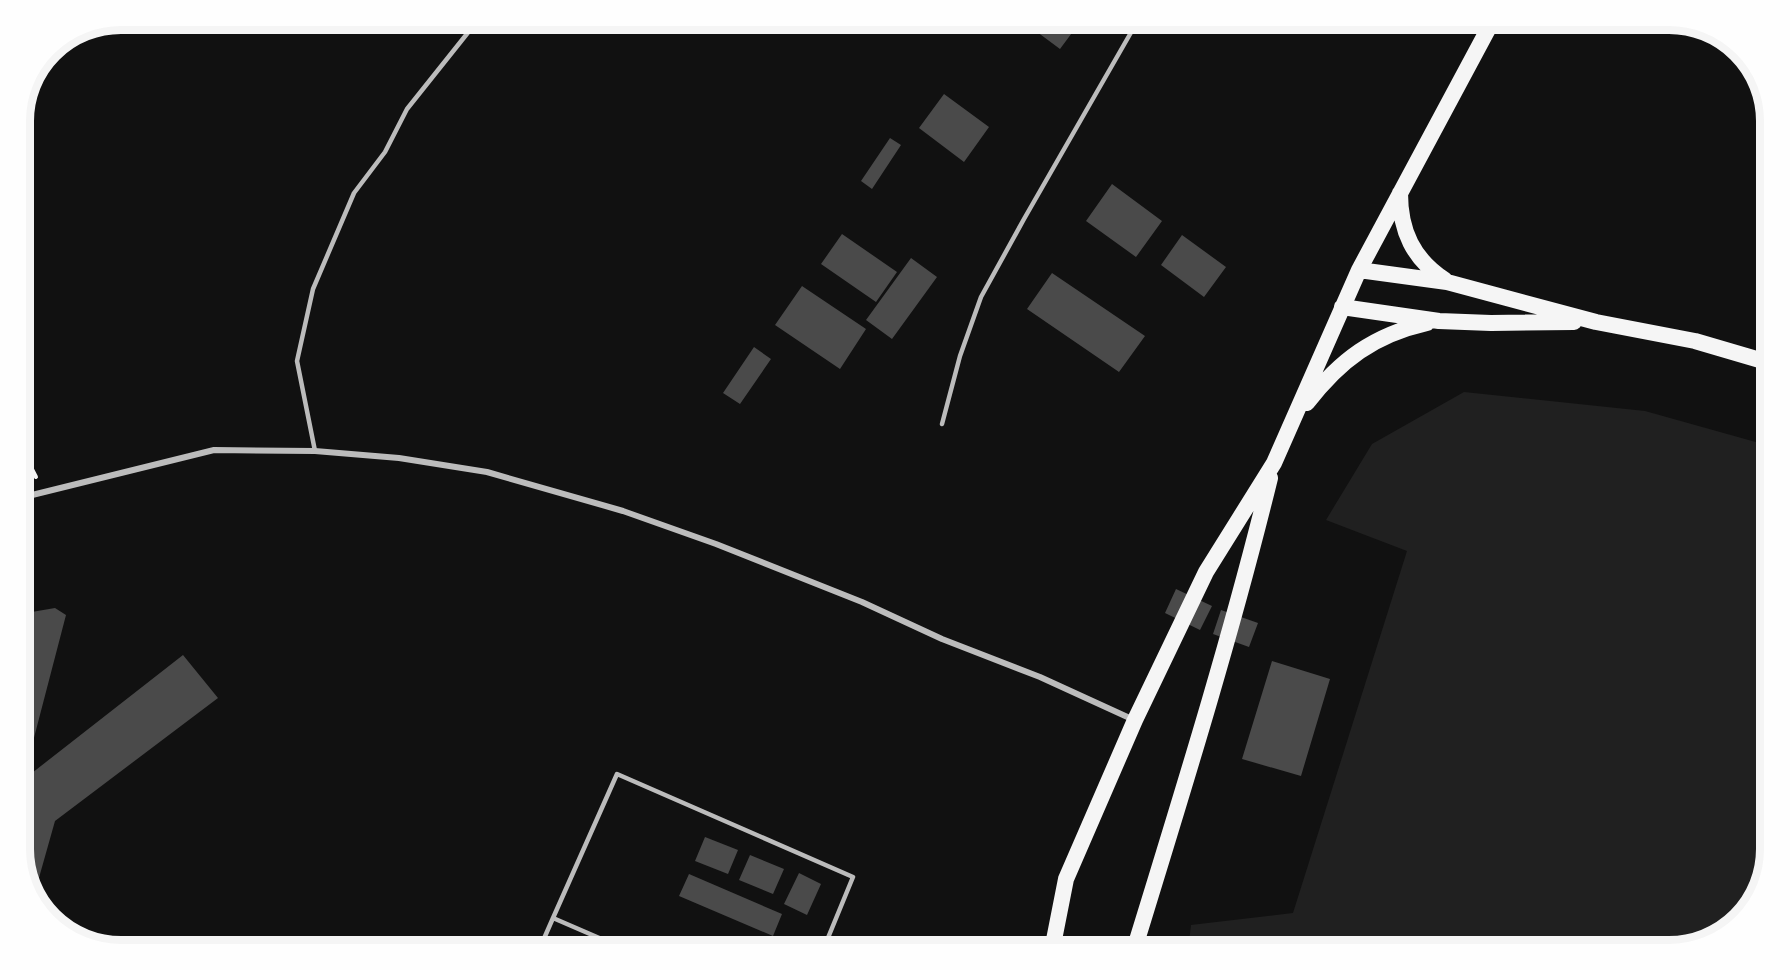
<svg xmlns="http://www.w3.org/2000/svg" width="1790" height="970" font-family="Commissioner,sans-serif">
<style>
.green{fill:#202020}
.building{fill:#4a4a4a}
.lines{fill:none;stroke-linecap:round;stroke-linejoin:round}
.path{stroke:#f5f5f5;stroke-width:4}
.service{stroke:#bcbcbc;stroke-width:4.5}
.minor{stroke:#bcbcbc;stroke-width:6}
.trunk{stroke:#f5f5f5;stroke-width:16}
.rim{fill:none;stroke:#f5f5f5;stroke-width:8}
</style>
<rect width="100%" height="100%" fill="#111"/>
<path class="green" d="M1464,392L1645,411L1770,446V849L1757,899L1720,937L1669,950H1188L1191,925L1293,913L1407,551L1326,520L1372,444Z"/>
<path class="building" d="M1080,22L1060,49L1025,23L1073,22Z
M944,94L989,127L964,162L919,128Z
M890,138L901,145L872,189L861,181Z
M1112,184L1162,221L1136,257L1086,221Z
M842,234L897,272L876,302L821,264Z
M1182,235L1226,267L1204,297L1161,265Z
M911,258L937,277L892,339L866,320Z
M1052,273L1145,336L1119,372L1027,309Z
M802,286L866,329L840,369L775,325Z
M754,347L771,359L740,404L723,393Z
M1176,589L1212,606L1200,630L1165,613Z
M55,608L66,615L23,780L183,655L218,698L55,821L33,899L20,855V614Z
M1221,610L1258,623L1249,647L1213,634Z
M1272,661L1330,679L1301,776L1242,759Z
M705,837L738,850L728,874L695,861Z
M750,855L784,869L773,894L739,880Z
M799,873L821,884L807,915L784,904Z
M689,874L782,914L773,936L679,896Z
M768,936L784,943L780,950H762Z"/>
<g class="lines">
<path class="path" d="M20,446L36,477"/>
<path class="service" d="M942,424L960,356L981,297L1024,219L1137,22
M315,451L297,361L313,289L354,193L385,152L407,109L474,25
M553,918L617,774L853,877L823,950
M539,950L553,918L627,950"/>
<path class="minor" d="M20,498L214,450L315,451L399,458L487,472L623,511L716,544L862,602L942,639L1040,677L1134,720"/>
<path class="trunk" d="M1400,193C1400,231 1413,259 1445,280
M1359,270L1447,282L1596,322L1695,341L1770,363
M1342,307L1439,321L1491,323L1574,322
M1307,403C1340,360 1374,335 1427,323
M1052,950L1066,879L1135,720L1206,572L1274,463L1359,270L1493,20
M1134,950C1182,794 1231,637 1270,478"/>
</g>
<path d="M0 0H1790V970H0ZM121 30H1669A91 91 0 0 1 1760 121V849A91 91 0 0 1 1669 940H121A91 91 0 0 1 30 849V121A91 91 0 0 1 121 30Z" fill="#fefefe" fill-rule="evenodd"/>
<path class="rim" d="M121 30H1669A91 91 0 0 1 1760 121V849A91 91 0 0 1 1669 940H121A91 91 0 0 1 30 849V121A91 91 0 0 1 121 30Z"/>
</svg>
